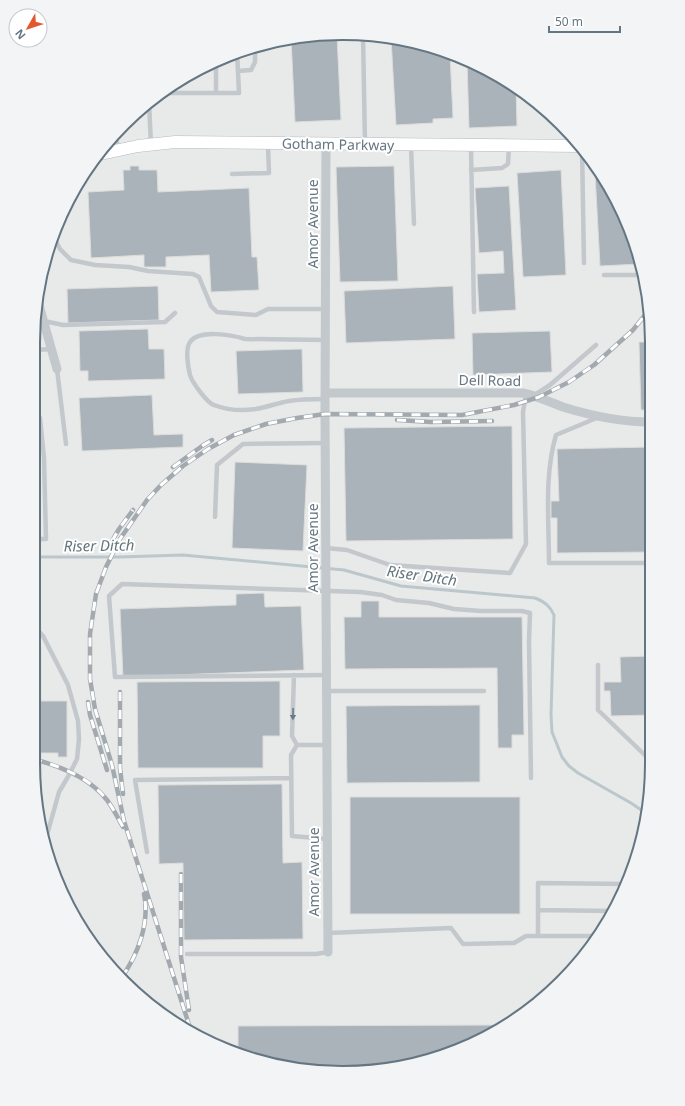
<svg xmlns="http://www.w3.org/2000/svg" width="685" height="1106" font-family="'Noto Sans',sans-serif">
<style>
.built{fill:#e8e9e9}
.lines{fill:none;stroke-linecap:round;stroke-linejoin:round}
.stream{stroke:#bbc7cb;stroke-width:3}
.building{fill:#aab3b9;stroke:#dcdcda}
.secondary-casing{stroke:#b3babf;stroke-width:13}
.lane{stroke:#c3c8cc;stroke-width:4.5}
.street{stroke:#c3c8cc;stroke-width:9}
.secondary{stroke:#fff;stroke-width:12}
.rail-casing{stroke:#a2aab0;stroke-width:4.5}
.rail{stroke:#fff;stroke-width:3;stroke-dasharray:9;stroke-linecap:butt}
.oneway{fill:#6a7a87}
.labels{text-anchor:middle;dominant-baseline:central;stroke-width:4;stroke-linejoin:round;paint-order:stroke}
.street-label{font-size:14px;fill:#657683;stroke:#fff}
.water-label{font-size:15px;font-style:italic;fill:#60757c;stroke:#fff}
.rim{fill:none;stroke:#657683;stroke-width:2}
</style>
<rect width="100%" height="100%" fill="#fafaf8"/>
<path class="built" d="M363,34L422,43L479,65L531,97L575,139L611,188L636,243L651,322L649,804L629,882L588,952L531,1009L442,1057L342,1073L243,1057L154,1009L97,952L49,863L33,763L36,302L56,224L97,154L138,110L188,75L243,50L302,36Z"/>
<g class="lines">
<path class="stream" d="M34,557H119L183,555L344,570L401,586L535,598C545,602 550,606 554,615L551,715L552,732L562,757L569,766L578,773L631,803L647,814"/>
</g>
<path class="building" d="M337,35L341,120L295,122L291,38L302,36Z
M391,38L422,43L450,54L453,118L433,119V123L396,125Z
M467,60L479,65L516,88L517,126L469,128Z
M130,166H139V170H157L158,192L249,188L252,257H257L259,290L211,292L209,255L166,257V267H144V255L91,258L88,192L124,190L123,170H130Z
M394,166L398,281L340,282L336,167Z
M561,170L566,275L523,277L517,173Z
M600,172L611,188L636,243L640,264L600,266L595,173Z
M509,186L516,310L479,312L477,274L504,273L503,251L479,253L475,188Z
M158,286L159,320L68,323L67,289Z
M453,286L455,339L346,343L344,291Z
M148,329L149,349H164L165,379L88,381V371H80L79,331Z
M550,331L552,372L473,375L472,333Z
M639,342H651V410H641Z
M302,349L303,392L238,394L236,351Z
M152,395L154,435L183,434V447L82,451L79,398Z
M512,426L513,539L346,541L344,428Z
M35,441H37V505H34Z
M651,447L650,552L557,553V518H551V501H559L557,449Z
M235,462L307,465L303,551L232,548Z
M264,593L265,607L301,606L304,670L123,677L120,609L236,605V594Z
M361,601H379V617H522L524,735H512V748H498L497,668L345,669L344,617H361Z
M34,647H41V701H67V757H58V753H41V812L33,764Z
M650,656V715L611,716L610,691H604V682H621L620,657Z
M280,681V736H263V768H138L137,682Z
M480,705V782L347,783L346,706Z
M282,784L283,863L302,862L303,939L184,940L183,863L159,864L158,785Z
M350,797H520V914H350Z
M501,1025L442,1057L342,1073L243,1057L238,1054V1026Z"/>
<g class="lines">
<defs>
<path id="secondary" d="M96,155L138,146L175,142L580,146"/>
</defs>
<use href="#secondary" class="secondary-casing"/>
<path class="lane" d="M363,34L365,144
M216,62V93
M238,71L251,70L255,62V47
M161,93H239L237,52
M149,102L151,145
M114,136L120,150
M411,146L414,224
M471,147L474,312
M582,148L584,263
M471,170L502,168L508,164L509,146
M232,174L269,173L268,145
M78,187L82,183V180
M53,236L60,249L71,260L95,265L129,267L148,271L193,274L199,277L211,306L217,312L256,315L268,309H326
M604,275H642
M44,321L63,325L165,322L175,313
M35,350L52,349
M57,369L66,444
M533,396L550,385L596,345
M325,399C313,399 301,399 289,401C278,403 267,407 256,409C243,411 227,410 214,405C207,403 192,382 190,375C188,367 185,349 190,342C199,329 232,335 245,339L326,340
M599,417L556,435C544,476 549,520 549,563H650
M215,517L217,465L243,444L326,443
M34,539H46L44,458L40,418L35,412
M326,548L347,550L390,565L510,573L526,544L523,412L526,394
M34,626L43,636L68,685L78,721L79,739L77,759L69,775L59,792L47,835H45
M598,665V710L650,760
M294,675L292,736L297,745H327
M327,675L115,677L109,596L122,584L360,592L382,595L396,600L429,603L454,609L481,611H522L530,613L529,641L531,778
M327,691H484
M297,745L291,755L292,836L327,839
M147,852L135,780L291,778
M538,910L612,911
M328,933L451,928L463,944L514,943L526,936H597
M538,936V883L627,884
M187,954H316L328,952"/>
<path class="street" d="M326,143L325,414L328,952
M37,298L57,369
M325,393H523C537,396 550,402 563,407C592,416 621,422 651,422"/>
<use href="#secondary" class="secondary"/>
<defs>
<path id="rail" d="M397,420L431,422L492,421
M173,467L202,446L212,440
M112,541L119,529L133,510
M120,692V768L123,794
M88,702L90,715L107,770
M33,759C60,766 89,777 107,800C113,808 118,818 123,827
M181,874V957L189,1010
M122,977C138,954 150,923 144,894
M190,1028L124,821L112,765L95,709L90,679V634L96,594L106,567L120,539L147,500L161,485L183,466L208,449L234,435L266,424L297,418L325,414L462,415L514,405L539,397L569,382L594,365L633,330L649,310"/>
</defs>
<use href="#rail" class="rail-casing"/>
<use href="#rail" class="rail"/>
</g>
<defs><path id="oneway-solid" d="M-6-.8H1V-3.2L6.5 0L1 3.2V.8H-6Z"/></defs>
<use class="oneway" href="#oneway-solid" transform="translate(293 714) rotate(91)"/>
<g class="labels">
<g class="street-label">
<text transform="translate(338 144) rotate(1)">Gotham Parkway</text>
<text transform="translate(312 224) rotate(-90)">Amor Avenue</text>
<text transform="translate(490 380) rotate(1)">Dell Road</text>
<text transform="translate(312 548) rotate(-90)">Amor Avenue</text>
<text transform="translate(313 872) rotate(-90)">Amor Avenue</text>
</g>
<g class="water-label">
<text transform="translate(99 545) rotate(-1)">Riser Ditch</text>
<text transform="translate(422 575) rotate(8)">Riser Ditch</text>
</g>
</g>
<path d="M0 0H685V1106H0ZM342 40H343A302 302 0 0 1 645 342V764A302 302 0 0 1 343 1066H342A302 302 0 0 1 40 764V342A302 302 0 0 1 342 40Z" fill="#f3f4f5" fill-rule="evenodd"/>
<path class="rim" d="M342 40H343A302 302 0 0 1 645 342V764A302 302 0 0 1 343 1066H342A302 302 0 0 1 40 764V342A302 302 0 0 1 342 40Z"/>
<g transform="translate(28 28) rotate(231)"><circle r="19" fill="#ffffff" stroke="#c1c8cd"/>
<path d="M0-3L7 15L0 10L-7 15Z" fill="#e4572e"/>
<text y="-6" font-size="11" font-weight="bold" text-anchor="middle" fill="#657683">N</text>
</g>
<path d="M549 26v6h71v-6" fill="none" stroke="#657683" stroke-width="2"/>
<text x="555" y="26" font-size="12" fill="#657683" stroke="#ffffff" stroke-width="3" paint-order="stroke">50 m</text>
</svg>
